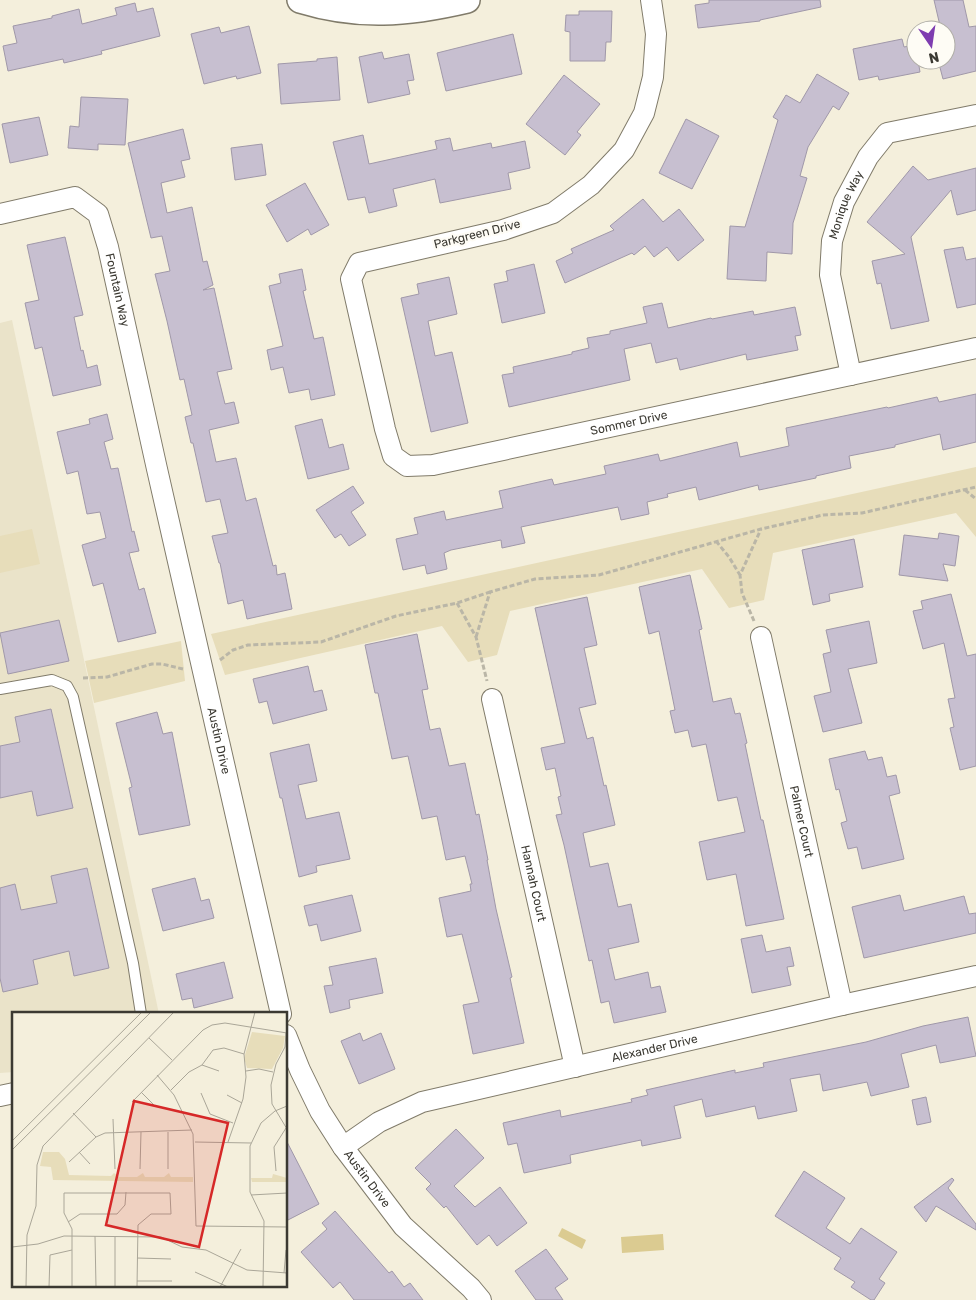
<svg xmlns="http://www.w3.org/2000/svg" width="976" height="1300" font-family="Rubik,sans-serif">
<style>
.built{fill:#eae3c9}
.green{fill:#e7ddba}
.water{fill:#dbcb91}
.building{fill:#c7bfd0;stroke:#a098a9}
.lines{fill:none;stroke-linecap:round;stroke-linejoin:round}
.service-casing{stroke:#807b6a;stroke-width:12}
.minor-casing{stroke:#807b6a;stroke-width:22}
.tertiary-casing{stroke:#807b6a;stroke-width:28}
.path{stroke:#bab6a7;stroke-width:3;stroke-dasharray:5 2.5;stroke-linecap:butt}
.service{stroke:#fff;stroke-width:10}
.minor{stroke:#fff;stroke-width:20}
.tertiary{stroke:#fff;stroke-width:25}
.labels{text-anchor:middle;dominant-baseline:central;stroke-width:4.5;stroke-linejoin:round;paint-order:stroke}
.street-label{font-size:12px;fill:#3b3932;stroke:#fefcf5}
.inset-road{fill:none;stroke:#aaa698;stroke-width:1}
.view{fill:#d62828;fill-opacity:0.15;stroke:#d62828;stroke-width:2.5}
.inset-edge{fill:none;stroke:#3b3932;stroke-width:2.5}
</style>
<rect width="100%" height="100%" fill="#f4efdc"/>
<path class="built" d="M12,320L159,1014H14V1072L0,1073V323Z"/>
<path class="green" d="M976,467V537L956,513L773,553L764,600L729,608L702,569L510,611L497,655L468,662L442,626L225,675L211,634Z
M32,529L40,564L0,573V536Z
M181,641L185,681L94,703L85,661Z"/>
<path class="water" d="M562,1228L586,1240L582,1249L558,1236Z
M663,1234L664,1250L622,1253L621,1237Z"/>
<path class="building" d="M709,0H820L821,7L760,20V21L698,28L695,5L709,3Z
M934,0H963L969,27L976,26V71L943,79L938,60H946V30H941Z
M135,3L137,12L153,8L160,36L101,51L102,54L64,63L63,59L8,71L3,46L17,43L13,26L52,18V16L79,9L82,24L117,15L115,8Z
M579,11H612L611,42H606L605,61H570V32L565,31L566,15H579Z
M249,26L261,73L237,79L236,76L204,84L191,34L219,27L221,33Z
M513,34L522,74L446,91L437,53Z
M902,39L904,47L915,45L916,60H918L920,72L879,80L878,76L859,80L853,49Z
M382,52L384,59L409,54L414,80L407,81L410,94L368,103L359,57Z
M337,57L340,100L281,104L278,64L317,61V59Z
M817,74L849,93L839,110L833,106L808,147L800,176L807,178L793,223L792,254L767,252L766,281L727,279L730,226L745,227L778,120L773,117L786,95L800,103Z
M564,75L600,104L577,132L581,135L565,155L526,124Z
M81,97L128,99L125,145L98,144V150L68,148L70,126L79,127Z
M39,117L48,155L10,163L2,124Z
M686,119L719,136L692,189L659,173Z
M183,129L190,159L181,161L185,177L161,183L167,213L192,207L203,262L207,261L213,285L203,290L214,288L232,369L217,372L225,404L234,402L239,423L209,430L216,462L236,458L246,501L256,498L273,566L276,565L277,575L285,573L292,609L247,619L243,600L228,604L220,563H219L212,536L228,533L220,499L206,502L193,443H191L185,417L192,415L184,379L180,380L167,321L155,274L170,271L162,236L151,238L128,143Z
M363,135L369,164L437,149L435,141L450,138L453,151L491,143L492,148L525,141L530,168L508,173L511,189L440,203L435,179L393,189L397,206L369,213L365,197L348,200L333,142Z
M262,144L266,175L235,180L231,148Z
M913,166L928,180L976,168V210L957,215L951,190L911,237L929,321L891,329L881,283L877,284L872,261L905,254L867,222Z
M305,183L329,225L311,235L308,229L287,242L266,205Z
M643,199L663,222L679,209L704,240L678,261L667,247L654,257L645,246L634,255L632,253L565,283L556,261L573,253L571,249L614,230L610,226Z
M65,237L83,315L74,317L81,351L83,350L87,368L97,365L101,385L53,396L42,347L35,349L25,303L39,300L27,245Z
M963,247L966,260L976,258V304L957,308L944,250Z
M534,264L545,313L502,323L494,284L508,281L506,271Z
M302,269L306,290L303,291L314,339L323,337L335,395L311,400L309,389L289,393L283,367L271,370L267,350L283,346L269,286L281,283L279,274Z
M449,277L457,314L428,321L435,356L452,352L468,423L431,432L401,298L419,294L417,284Z
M662,303L668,328L711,318L712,319L753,311L754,315L795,307L801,335L795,336L798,350L747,360L746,354L680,370L677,358L656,363L651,343L624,349L630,380L509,407L502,375L514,373L513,367L572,354V352L589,348L587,338L610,334V331L647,323L643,307Z
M976,394V442L943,450L940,434L895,445V447L849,456L851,468L816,476V478L759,490L758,485L699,500L696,487L667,494L668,497L647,502L649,514L621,520L618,507L521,527L525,543L502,548L501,540L451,550L444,553L447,569L427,574L425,565L403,570L396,539L418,534L414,518L444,511L446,520L503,508L499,491L552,479L554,485L606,474L604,466L636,459L658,454L660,461L737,442L740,457L789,446L786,428L887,407L888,408L937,397L939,402Z
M107,414L113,439L104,442L111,469L118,468L132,532L134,531L139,551L129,553L139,590L144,588L156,633L118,642L103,583L93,586L82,545L106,538L100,512L87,514L78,471L67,474L57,432L90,424L89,419Z
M322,419L329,448L343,444L349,469L308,479L295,426Z
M353,486L364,503L351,512L366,535L349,546L341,534L335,538L316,510Z
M939,533L959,536L955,566L943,564L948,581L899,575L904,535L938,539Z
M854,539L863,587L829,594L830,601L813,605L802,550Z
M690,575L702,629L699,630L713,702L731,698L735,714L740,713L747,743L745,744L761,820H763L784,919L746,926L736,874L707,880L699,842L745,832L737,797L718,801L706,744L692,747L688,730L675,733L670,711L675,710L659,631L649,634L639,587Z
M951,594L967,656L976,654V766L960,770L950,728L954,727L948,699L955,698L944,643L923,649L913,611L923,609L921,601Z
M587,597L597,645L584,648L596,704L579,708L587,739L593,737L604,786L606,785L615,825L583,833L590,867L608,863L618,907L631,904L639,942L608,949L615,980L648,972L651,988L660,986L666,1012L614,1023L609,1001L601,1003L592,960L589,961L564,845L556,815L562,814L558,797L561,796L555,768L546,770L541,748L565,743L535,608Z
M59,620L69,661L8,674L0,633Z
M869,621L877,663L848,669L862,723L823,732L814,696L831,692L823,654L831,652L826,630Z
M417,634L428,689L422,690L430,730L440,728L449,766L465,763L476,815L479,814L488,860H487L496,909L512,977L510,978L524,1043L473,1054L463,1005L479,1002L462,934L447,937L439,898L471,891L470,884H472L465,856L446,860L437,816L422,819L408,756L392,759L378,693H375L365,645Z
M308,666L314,692L322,690L327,710L273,724L267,701L259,703L253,679Z
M51,709L73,808L37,816L32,791L0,798V746L20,742L15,717Z
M157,712L163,734L172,732L190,825L139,835L129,788L132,787L116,723Z
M309,744L317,781L298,785L306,819L339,812L350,859L316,866L317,872L299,877L282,798H280L270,753Z
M865,751L868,760L882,757L887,777L896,775L900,793L889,796L904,859L862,869L857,847L848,849L841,823L847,821L839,789L836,790L829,759Z
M87,868L109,968L74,976L69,951L33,960L38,984L3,992L0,978V888L15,884L21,910L57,903L51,876Z
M195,878L201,901L209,899L214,918L163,931L152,889Z
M352,895L361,931L321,941L317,924L309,926L304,906Z
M900,895L904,911L964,896L969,914L976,913V933L864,958L852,907Z
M762,935L766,952L790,947L794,966L787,967L791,985L752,993L741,939Z
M376,958L383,993L349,1000L350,1008L330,1013L324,986L333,985L329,967Z
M224,962L233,998L194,1008L192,998L182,1000L176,974Z
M968,1017L976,1056L940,1063L936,1045L901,1054L909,1087L871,1096L867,1082L823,1091L820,1074L790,1079L797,1111L758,1119L755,1106L706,1117L702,1099L674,1106L681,1138L642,1146L641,1140L570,1155L571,1163L524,1173L517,1143L508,1145L503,1123L560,1110L561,1117L632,1102L631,1099L648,1095L646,1090L735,1070V1073L764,1067L763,1063L866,1042L923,1026Z
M360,1033L363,1041L381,1033L395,1069L359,1084L341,1041Z
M926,1097L931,1122L917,1125L912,1100Z
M456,1129L484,1158L454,1186L475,1207L500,1187L527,1223L497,1246L489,1235L477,1245L446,1206L444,1208L426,1189L431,1184L415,1168Z
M286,1140L319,1204L286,1221Z
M804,1171L845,1198L826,1228L850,1244L861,1228L897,1252L879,1279L885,1283L874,1300H871L851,1287L855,1282L834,1269L841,1258L775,1216Z
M952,1178L954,1180L948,1188L976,1224V1230L936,1206L926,1222L914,1207Z
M335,1211L389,1273L392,1271L404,1287L410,1283L423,1300H354L340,1282L333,1288L301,1252L327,1229L322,1223Z
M546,1249L568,1279L555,1288L563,1300H536L515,1271Z"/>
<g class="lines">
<defs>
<path id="service" d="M0,689L52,680L67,686L73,697L133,963L141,1014"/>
<g id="minor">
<path id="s1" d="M651,0L656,34L653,77L644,113L624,150L591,185L553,213L503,230L359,263L351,279L385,429L393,456L407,466L433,465L976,348"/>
<path id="s2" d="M0,214L75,197L98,214L108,247L157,469L281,1014"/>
<path id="s3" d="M851,375L830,275L832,241L844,202L868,157L887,133L976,115"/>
<path id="s4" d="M761,637L842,1005"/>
<path id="s5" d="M492,699L575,1067"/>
<path id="s6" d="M286,1035L300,1070L320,1111L343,1147L403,1226L471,1288L481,1300"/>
<path d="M0,1096L14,1093"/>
<path id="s7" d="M343,1147L379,1122L422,1102L842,1005L976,976"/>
</g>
<path id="tertiary" d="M300,0C359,18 407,14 467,0"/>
</defs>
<use href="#service" class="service-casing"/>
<use href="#minor" class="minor-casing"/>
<use href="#tertiary" class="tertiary-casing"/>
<path class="path" d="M965,490L976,499
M716,541L729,557L740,575
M457,603L476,637L487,681
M754,621L742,593L740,575L761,529
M476,637L490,592L535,579L599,575L761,529L823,515L862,513L976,487
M220,660L233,650L248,645L321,642L396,616L457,603L490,592
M83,678L107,677L152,664H162L183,669"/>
<use href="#service" class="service"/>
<use href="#minor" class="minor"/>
<use href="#tertiary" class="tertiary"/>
</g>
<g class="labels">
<g class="street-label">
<text stroke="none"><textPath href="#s3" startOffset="175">Monique Way</textPath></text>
<text transform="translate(477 234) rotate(-14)">Parkgreen Drive</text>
<text stroke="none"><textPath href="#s2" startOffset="184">Fountain Way</textPath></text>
<text stroke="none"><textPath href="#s1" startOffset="896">Sommer Drive</textPath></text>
<text stroke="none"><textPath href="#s2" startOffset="646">Austin Drive</textPath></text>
<text stroke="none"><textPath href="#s4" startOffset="189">Palmer Court</textPath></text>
<text stroke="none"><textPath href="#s5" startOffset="189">Hannah Court</textPath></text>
<text stroke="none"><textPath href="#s7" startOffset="330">Alexander Drive</textPath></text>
<text stroke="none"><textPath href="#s6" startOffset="166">Austin Drive</textPath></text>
</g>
</g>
<g transform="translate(12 1012)">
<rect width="275" height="275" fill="#f4efdc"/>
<path d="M240,20L273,24L271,36L260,57L235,56L232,46ZM31,140H47L53,147L57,163L99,164L102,161L107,165H125L131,161L133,165H152L157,161L159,165H181V170L41,168L39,155L28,154ZM261,162L275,166V170H240L239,166H260Z" fill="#e7ddba"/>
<path class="inset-road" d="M274,21L273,35L264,52L259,73L260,92L275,117M137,26L160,48M190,53L207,59M234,59L247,57L261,60M145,63L162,83L181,122L184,214L275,215M159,78L177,60L190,53L201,38L212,36L232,42M129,80L142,93M189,81L198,102L221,111M215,83L230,91M120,90L191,18L200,13L213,11L275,21M61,101L84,125M101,107L103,157M0,129L130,0M183,130L239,131M216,130L231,87L234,65L232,42L243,0M0,138L139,0M67,140L78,152M57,150L84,125L93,121L180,118M128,157L129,120M156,157V120M264,159L262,135L274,116M239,183L275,181M56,210L68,202H105L113,193L114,180M83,224L84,275M0,235L26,232L52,224L149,225L170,235L194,238L235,258L275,261M125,246L159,247M183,260L216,275M272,261L274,238M125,269H160M14,275L15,223L24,194L25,153L31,134L162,0M37,275L38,243L60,238M60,275V217L52,201V181H158L159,202H139L126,213L125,275M103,275V224M208,275L229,237M251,275L252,209L238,180V134L249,111L263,99L275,94"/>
<path class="view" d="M122,89L216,111L187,235L94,213Z"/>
<rect width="275" height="275" class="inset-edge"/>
</g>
<g transform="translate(931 45) rotate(167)"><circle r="24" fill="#fefcf5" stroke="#b0aea7"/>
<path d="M0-4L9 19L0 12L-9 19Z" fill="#7e3cb0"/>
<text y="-8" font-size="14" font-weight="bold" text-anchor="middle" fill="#3b3932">N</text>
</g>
</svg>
